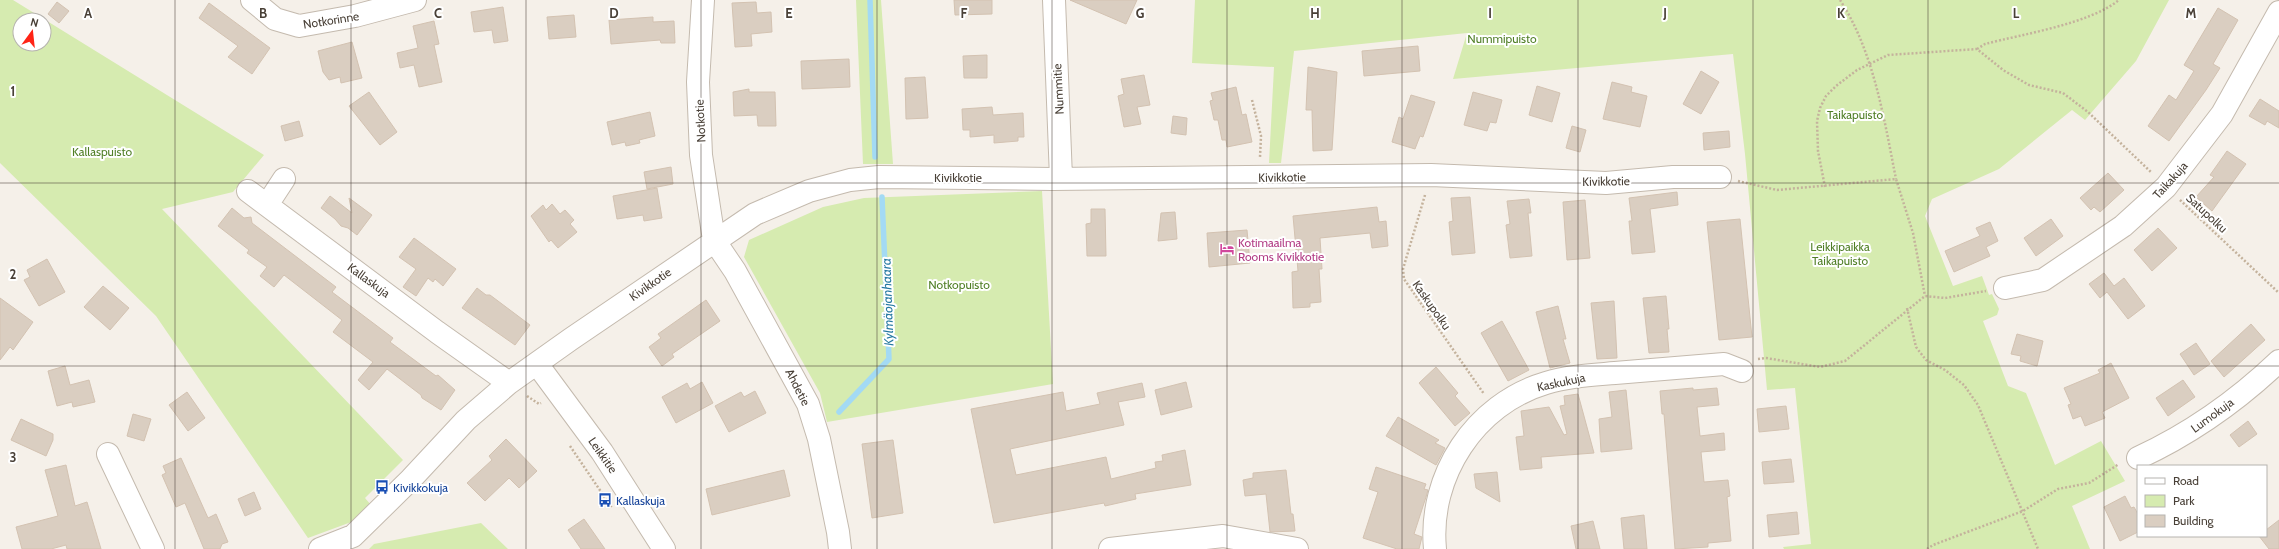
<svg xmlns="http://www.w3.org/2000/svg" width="2279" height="549" font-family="Cabin,sans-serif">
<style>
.green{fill:#d6ebb0;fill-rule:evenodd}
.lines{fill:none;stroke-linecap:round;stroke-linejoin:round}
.stream{stroke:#a3daf4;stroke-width:5.5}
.building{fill:#dacec1;stroke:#d3c2b1}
.minor-casing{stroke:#c4baae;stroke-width:24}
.path{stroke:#c4b29c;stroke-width:2.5;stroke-dasharray:2 2;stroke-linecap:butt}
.minor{stroke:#fff;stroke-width:22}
.grid{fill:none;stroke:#494037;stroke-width:1;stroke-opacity:0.55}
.labels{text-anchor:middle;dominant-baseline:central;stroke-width:4;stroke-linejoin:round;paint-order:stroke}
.street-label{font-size:12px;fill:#494037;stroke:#fff}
.park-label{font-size:12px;fill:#507f27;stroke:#fff}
.hotel-label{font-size:12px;fill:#b23c85;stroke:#fff;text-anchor:start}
.transit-label{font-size:12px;fill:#164399;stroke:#fff;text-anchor:start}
.water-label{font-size:13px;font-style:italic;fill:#2679a2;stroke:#fff}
.grid-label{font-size:13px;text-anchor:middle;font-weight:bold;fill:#494037;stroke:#fff;stroke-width:4;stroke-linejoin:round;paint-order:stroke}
</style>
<rect width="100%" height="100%" fill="#f5f0e9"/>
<path class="green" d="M0,0H13L264,155L233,192L162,209L403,460L365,498L371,505L354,521L308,538L156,316L0,163ZM20,20H44V44H20Z
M856,0H881L893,164H863Z
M1195,0H2169L2136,61L2085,120L2072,110L1999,169L1932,199L1925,216L1953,286L1982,276L1989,295L1992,294L1999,309L1997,315L1983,321L2008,386L2026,393L2055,465L2101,441L2125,481L2072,506L2090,549H1784L1783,547L1811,544L1795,388L1767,390L1745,154L1733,54L1453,79L1467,33L1294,51L1281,163H1269L1274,67L1192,63Z
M1042,191L1053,384L827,422L820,393L744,257L749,240L823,207L864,198Z
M481,523L508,549H369L374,544Z"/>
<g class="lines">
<path class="stream" d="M870,0L875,157
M839,412L889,359L882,197"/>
</g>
<path class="building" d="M954,0H992V14L955,15Z
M1070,0H1137L1126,24Z
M57,2L69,11L59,23L48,14Z
M756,2L757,13L771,12L772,32L751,34L752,46L735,47L732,3Z
M209,3L270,48L252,74L228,57L238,46L199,18Z
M503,7L508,41L494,43L492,30L474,32L471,12Z
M2218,8L2238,20L2213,64L2220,68L2206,90L2169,141L2148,126L2169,95L2176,100L2194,71L2184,65Z
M574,15L576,37L549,39L547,17Z
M653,17V22L674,21L675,43H661L660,40L611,44L609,20Z
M434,21L439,44L434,45L442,82L419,87L414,65L400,68L397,53L418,48L413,26Z
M352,42L362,78L341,83L340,77L329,80L323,72L318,51Z
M1418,46L1420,71L1364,76L1362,51Z
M987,55V78H964L963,56Z
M849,59L850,87L802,89L801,61Z
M1308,67L1337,72L1332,150L1313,151L1312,110H1306Z
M1701,71L1719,82L1701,114L1683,104Z
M1144,75L1150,105L1137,107L1141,124L1124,127L1118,96L1124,94L1121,79Z
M925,77L928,118L906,119L905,78Z
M1612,82L1632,87L1631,92L1647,96L1640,127L1603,119Z
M1537,86L1560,93L1552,122L1529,115Z
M1236,87L1242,115L1246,114L1252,142L1227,147L1226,140H1222L1218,120H1214L1210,101L1213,100L1211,93Z
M749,89V92H775L776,126H758L757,115L734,116L733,92Z
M369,92L397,132L380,145L349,106Z
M1473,92L1502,100L1496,123L1490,122L1487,131L1464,125Z
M1411,95L1435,102L1423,137L1420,136L1415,149L1392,142L1399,117L1403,119Z
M2260,99L2279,111V128L2267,121L2265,125L2249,116Z
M992,107L993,115L1023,113L1024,137H1018V141L994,143V135L970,137V130H963L962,109Z
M650,112L655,136L639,140L640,143L626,146L625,142L612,145L607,122Z
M1173,116L1187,118L1186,135L1171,133Z
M299,121L303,136L285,141L281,126Z
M1572,126L1586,130L1580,152L1566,148Z
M1729,131L1730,147L1704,150L1703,133Z
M2227,151L2246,164L2212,211L2196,197L2214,177L2210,175Z
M671,167L673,184L647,189L644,172Z
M2108,173L2124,190L2100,212L2094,207L2091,210L2080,198Z
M657,188L662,218L644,221L643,215L617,219L613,196Z
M1677,192L1678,205L1650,209L1655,252L1632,254L1629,221H1632L1629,198Z
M330,196L352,213L349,198L372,215L357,235L348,228L341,226L335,219L321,208Z
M1470,197L1475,253L1452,255L1449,222L1453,221L1451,198Z
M1529,199L1531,213H1528L1532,256L1510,258L1506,225L1510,224L1507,201Z
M1585,200L1590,258L1567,260L1563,202Z
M552,204L560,214L565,210L574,220L570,224L577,232L558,248L551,240L549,242L531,216L543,205L546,210Z
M1377,207L1379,222L1386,221L1388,246L1372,248L1370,233L1320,238L1322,269H1319L1321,302L1310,303V307L1293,308L1292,272L1298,271L1293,216Z
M232,208L244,218L251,217L252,223L336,287L332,292L393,338L390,342L436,376L438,375L455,390L441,410L422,398L421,395L387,369L369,390L358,380L373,362L333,332L342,320L284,275L274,287L260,276L267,267L247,253L249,250L218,226Z
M1091,209H1105L1106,256H1087L1086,224L1091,223Z
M1175,212L1177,239L1158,241L1161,213Z
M1740,219L1752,337L1719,340L1707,222Z
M2051,219L2063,236L2036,256L2024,238Z
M1990,222L1998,241L1986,247L1990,256L1954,272L1945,251L1980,236L1976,228Z
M2158,228L2177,248L2152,271L2134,250Z
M1247,230L1250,263L1209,267L1207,233Z
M414,238L456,269L443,286L435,279L433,282L428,278L416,296L403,287L416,269L399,257Z
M47,259L65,292L39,306L24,280L30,277L27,270Z
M2104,273L2114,286L2124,278L2145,306L2128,319L2107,292L2100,298L2089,284Z
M103,286L129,308L110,330L84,307Z
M477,288L486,295H490L530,325L515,345L462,308Z
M1666,296L1669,329H1667L1669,352L1649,353L1643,298Z
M0,298L33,322L13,350L10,347L0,360Z
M706,300L720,321L672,354L674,357L662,366L649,347L661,338L658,334Z
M1614,301L1617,358L1597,359L1591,303Z
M1558,306L1566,339H1563L1570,363L1550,368L1536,312Z
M1502,321L1529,370L1508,381L1481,333Z
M2251,324L2265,340L2224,377L2211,361Z
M2017,334L2043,341L2037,366L2020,361L2021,356L2011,354Z
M2196,343L2210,364L2194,375L2180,354Z
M2111,363L2129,398L2102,412L2105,418L2085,426L2081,416L2073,419L2068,405L2071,404L2064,388L2100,373L2098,370Z
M65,366L70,385L89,380L95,402L73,407L72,402L57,406L48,371Z
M1436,367L1458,393L1455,396L1470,413L1455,426L1419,383Z
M2183,380L2195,397L2168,416L2156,398Z
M702,382L713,403L676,423L662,397L687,383L690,389Z
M1186,382L1192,407L1161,415L1155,390Z
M1142,383L1145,397L1118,402L1124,425L1010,449L1016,475L1106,457L1111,479L1156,468L1155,462L1163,461L1162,455L1185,450L1191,485L1135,494L1136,499L1105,506L1104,503L994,523L971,409L1063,392L1066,411L1100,404L1097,393Z
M1693,388V390L1717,388L1719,405L1697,407L1700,436L1724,433L1725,450L1701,452L1704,482L1728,480L1730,496L1727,497L1731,541L1708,543V547L1675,549L1664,414H1662L1660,391Z
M1626,390L1632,449L1601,452L1599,419L1612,417L1609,392Z
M755,391L766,413L729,432L715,406L741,392L744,397Z
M187,392L205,418L188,431L169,405Z
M1578,394L1594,453L1541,457L1542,468L1520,470L1516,437L1524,436L1521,411L1549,407L1564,435L1567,434L1560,406L1565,405L1564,396Z
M1786,406L1789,429L1759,432L1757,409Z
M133,414L151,419L144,441L127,436Z
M1398,417L1439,440L1435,443L1445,448L1436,465L1386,436Z
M21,419L53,434V440L46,456L11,440Z
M2248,421L2257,434L2239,447L2230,435Z
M506,439L537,471L519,488L509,478L485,501L467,483L492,460L489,456Z
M893,440L903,513L872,518L862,444Z
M181,458L208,518L216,514L228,542L222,544L220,549H204L185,503L176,507L162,475L166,473L163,466Z
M1791,459L1794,482L1764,484L1762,462Z
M66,465L75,506L87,502L101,549H67L66,545L51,549H22L16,527L58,516L45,470Z
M1376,467L1426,484L1424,489L1428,490L1426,497L1414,534L1422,537L1419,549H1397L1363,538L1378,492L1369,489Z
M784,470L790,496L712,515L706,489Z
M1286,470L1291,514H1293L1295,531L1270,532L1266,494L1245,496L1243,480L1253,478V473Z
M1497,472L1500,502L1476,488L1474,474Z
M254,492L261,509L245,516L238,499Z
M2125,496L2131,508L2134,507L2138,514V532L2120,541L2104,507Z
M1797,512L1799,534L1769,537L1767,515Z
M1644,515L1647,549H1624L1621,518Z
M584,519L605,549H581L568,530Z
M2279,520V549H2269L2259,536H2266V530Z
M1593,521L1600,549H1576L1571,526Z"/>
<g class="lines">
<defs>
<path id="minor" d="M252,0L275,19L299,26L355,16L415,0
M703,0L698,82L701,155L714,240L735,271L808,404L819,439L838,532L840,549
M1054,0L1061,178
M248,191L437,332L509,383
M267,205L284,179
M2005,288L2043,280L2123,226L2166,187L2222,114L2279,12
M537,364L602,452L664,549
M108,454L153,549
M2138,458C2190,434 2237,401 2279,361
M320,549L353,536L411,479L466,420L509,383L571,339L755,214L809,191L850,180L879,177L1052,179L1431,175L1606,183L1673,177H1720
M1110,549L1223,536L1297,549
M1435,549C1428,476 1475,404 1546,383C1568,376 1592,375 1615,373C1651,370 1688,367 1724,364L1742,371"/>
</defs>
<use href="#minor" class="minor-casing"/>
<path class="path" d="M1840,0C1874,52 1884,119 1896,179
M1977,49L1985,44C2023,34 2089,24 2119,0
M1252,100L1261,136L1260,157
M1738,181L1777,190L1896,179L1913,233L1925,296
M1825,187L1818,151L1817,121L1820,108L1826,96L1836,86L1857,70L1888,55L1977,49L2003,70L2029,85L2063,93L2088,112L2152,173
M1425,195L1403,269L1404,279L1484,394
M2180,200L2279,293
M1907,308L1916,347L1926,360L1945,370L1964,385L1978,405L2038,549
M1758,359L1766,358L1820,367L1845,361L1925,296L1945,298L1986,291
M527,396L539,404L541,403
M570,446L612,508
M1927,549L1933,545L2023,511L2058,489L2089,483L2119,464"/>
<use href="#minor" class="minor"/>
</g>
<path class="grid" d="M175,0V549M351,0V549M526,0V549M701,0V549M877,0V549M1052,0V549M1227,0V549M1402,0V549M1578,0V549M1753,0V549M1928,0V549M2104,0V549M0,183H2279M0,366H2279"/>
<defs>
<symbol id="hotel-bare" viewBox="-9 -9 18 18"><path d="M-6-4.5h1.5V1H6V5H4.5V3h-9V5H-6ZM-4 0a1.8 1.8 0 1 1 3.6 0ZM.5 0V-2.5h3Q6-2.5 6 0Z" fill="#d1479c" stroke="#fff" stroke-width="2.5" paint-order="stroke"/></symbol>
<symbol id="bus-bare" viewBox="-9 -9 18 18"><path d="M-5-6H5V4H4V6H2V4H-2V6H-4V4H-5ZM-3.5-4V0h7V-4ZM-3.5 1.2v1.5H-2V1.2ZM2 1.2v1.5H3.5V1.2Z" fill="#1a4fb4" stroke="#fff" stroke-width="2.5" paint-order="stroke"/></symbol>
</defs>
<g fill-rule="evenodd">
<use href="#hotel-bare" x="1217" y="239" width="20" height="20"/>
<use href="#bus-bare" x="372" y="477" width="20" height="20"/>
<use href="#bus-bare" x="595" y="490" width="20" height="20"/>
</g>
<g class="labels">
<g class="street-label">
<text transform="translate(331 20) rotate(-9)">Notkorinne</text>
<text transform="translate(1058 89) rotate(-93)">Nummitie</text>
<text transform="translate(700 121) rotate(-93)">Notkotie</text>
<text x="958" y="177">Kivikkotie</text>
<text transform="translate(1282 177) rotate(-1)">Kivikkotie</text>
<text transform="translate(2170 180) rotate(-48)">Taikakuja</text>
<text transform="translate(1606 181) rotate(-1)">Kivikkotie</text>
<text transform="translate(2207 213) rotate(43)">Satupolku</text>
<text transform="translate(369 280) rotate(36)">Kallaskuja</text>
<text transform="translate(650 284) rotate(-35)">Kivikkotie</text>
<text transform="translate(1432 305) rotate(55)">Kaskupolku</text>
<text transform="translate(1561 382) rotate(-12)">Kaskukuja</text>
<text transform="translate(798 387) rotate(63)">Ahdetie</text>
<text transform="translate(2212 415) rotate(-36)">Lumokuja</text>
<text transform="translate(603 455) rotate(55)">Leikkitie</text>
</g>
<g class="park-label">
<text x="1502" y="38">Nummipuisto</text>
<text x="1855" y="114">Taikapuisto</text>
<text x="102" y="151">Kallaspuisto</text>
<text x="1840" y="246">Leikkipaikka<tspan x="1840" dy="14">Taikapuisto</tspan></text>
<text x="959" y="284">Notkopuisto</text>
</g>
<g class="hotel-label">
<text x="1238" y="242">Kotimaailma<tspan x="1238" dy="14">Rooms Kivikkotie</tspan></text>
</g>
<g class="transit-label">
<text x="393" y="487">Kivikkokuja</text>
<text x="616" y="500">Kallaskuja</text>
</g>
<g class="water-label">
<text transform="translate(887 302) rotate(-92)">Kylmäojanhaara</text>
</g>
</g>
<g class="grid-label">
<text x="88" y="18">A</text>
<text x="263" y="18">B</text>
<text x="438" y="18">C</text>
<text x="614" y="18">D</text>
<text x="789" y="18">E</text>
<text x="964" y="18">F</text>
<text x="1140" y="18">G</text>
<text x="1315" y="18">H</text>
<text x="1490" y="18">I</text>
<text x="1665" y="18">J</text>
<text x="1841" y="18">K</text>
<text x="2016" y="18">L</text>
<text x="2191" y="18">M</text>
<text x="13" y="96">1</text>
<text x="13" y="279">2</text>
<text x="13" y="462">3</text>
</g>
<rect x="2137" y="465" width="130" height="72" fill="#ffffff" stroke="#b6b3af"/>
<rect x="2145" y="478" width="20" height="6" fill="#ffffff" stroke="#b6b3af"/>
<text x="2173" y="485" font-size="12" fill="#494037">Road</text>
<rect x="2145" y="495" width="20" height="12" fill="#d6ebb0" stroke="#b6b3af"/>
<text x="2173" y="505" font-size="12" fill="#494037">Park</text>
<rect x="2145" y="515" width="20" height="12" fill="#dacec1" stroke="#b6b3af"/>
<text x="2173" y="525" font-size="12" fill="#494037">Building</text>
<g transform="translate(32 32) rotate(15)"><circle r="19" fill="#ffffff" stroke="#b6b3af"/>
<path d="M0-3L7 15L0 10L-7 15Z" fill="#ff2416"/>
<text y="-6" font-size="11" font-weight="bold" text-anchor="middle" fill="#494037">N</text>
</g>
</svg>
